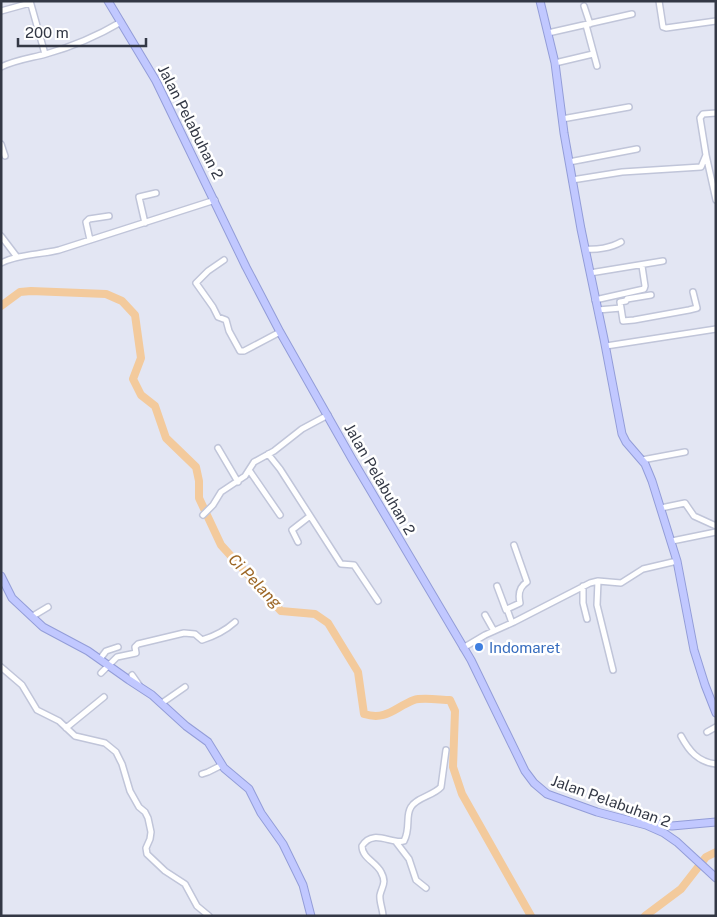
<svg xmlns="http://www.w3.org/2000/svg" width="717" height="917" font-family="'Public Sans',sans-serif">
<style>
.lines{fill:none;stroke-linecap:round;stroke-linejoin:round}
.river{stroke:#f3ca9c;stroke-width:8}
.street-casing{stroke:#c0c5d9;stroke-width:8}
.secondary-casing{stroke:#939dd8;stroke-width:9}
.street{stroke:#fff;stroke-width:5}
.secondary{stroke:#c1c8ff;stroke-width:7}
.shop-dot{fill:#3f7fe0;stroke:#fff;stroke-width:2}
.labels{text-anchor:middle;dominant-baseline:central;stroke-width:5;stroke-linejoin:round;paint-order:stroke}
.street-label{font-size:15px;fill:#333845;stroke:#fff}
.shop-label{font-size:15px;fill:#366cbe;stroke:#fff;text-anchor:start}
.water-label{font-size:16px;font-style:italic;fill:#9c6625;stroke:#fff}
</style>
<rect width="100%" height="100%" fill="#e3e6f3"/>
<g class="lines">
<path class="river" d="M1,306L20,292L31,291L106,294L122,301L135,315L141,358L133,379L141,395L155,406L166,438L196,467L199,481V498L221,545L281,611L315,614L328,623L358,672L364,714C387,721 395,707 414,700C422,697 441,700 450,700L455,711L453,767L462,794L531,916
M645,916L681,889L706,857L716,852"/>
<defs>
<path id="street" d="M30,1L45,54
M659,1L663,27L666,28L716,21
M584,6L590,24
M1,11L30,3
M586,25L597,66
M548,33L632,14
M555,63L593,54
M1,67C15,60 31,58 46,54C71,47 99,35 121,22
M562,119L629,107
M1,144L5,156
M706,155L700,118L703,114L716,113
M569,162L637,149
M572,180L622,172L701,167L706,155L716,200
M145,223L139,197L156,193
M1,236L17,257
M90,240L86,222L89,219L109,216
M585,249C596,250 611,248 621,242
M224,260L208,271L196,283L213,307L218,317L226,320L229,331L240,351H244L280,332
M1,263C19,254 39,255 59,250L215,200
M590,273L663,261
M595,300L644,289L645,286L642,266
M621,308L623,321L634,320L689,310L697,308L693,292
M598,310L621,308L620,302L626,301L627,299L651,295
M606,346L716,329
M218,448L238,482
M268,454L280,469L341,564L354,565L378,601
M642,460L685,452
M249,470L280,515
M661,508L685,503L694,516L716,526
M203,515L213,505L221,492L245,476L254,462L274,451L302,429L328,415
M672,541L716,532
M298,542L292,530L310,516
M598,581L597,605L613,670
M497,586L506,610
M583,586V603L587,619
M485,615L494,631
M33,616L48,607
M512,623L507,609L520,603C518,594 519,587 527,582L514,545
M463,648L485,635L514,622L590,583L598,581L621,583L643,569L677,561
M100,659L106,651L118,647
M1,667L22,685L37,710L59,721L75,736L105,743L116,752L122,764L130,791L139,807L145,812L148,818L151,832L150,839L146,848L147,854L165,871L185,884L197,906L209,916
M101,673L117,657L136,653L135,647L138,644L184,633L195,634L202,640C215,636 225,631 235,622
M132,675L139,685
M162,703L185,687
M66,728L104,697
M707,732L716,727
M681,736C689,751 698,762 716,764
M202,774L208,772L222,765
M396,842L409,859L416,880L426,888
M383,916C383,910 379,901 380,895C382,886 387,883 381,872C376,862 362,858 362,846C373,828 392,845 404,841C411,828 405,816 411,807C417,797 433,796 441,787L446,750"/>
<path id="secondary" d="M108,1L156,81L246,267L280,332L352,459L471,660L525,771L534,783L547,794L597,812L646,825L664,833L677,842L716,878
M540,1L555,63L564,133L581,229L604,339L622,434L626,442L645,464L652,481L677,561L694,650L705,685L716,713
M1,576L12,598L43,627L88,651L129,680L152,695L186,726L208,742L224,768L249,789L261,813L283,844L303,885L311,916
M644,820L663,825L672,826L716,822"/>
</defs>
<use href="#street" class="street-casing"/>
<use href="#secondary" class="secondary-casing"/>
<use href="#street" class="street"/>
<use href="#secondary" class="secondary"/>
</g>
<circle class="shop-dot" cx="479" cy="647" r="5"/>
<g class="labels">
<g class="street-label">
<text transform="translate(191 122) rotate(63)">Jalan Pelabuhan 2</text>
<text transform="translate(380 479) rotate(60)">Jalan Pelabuhan 2</text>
<text transform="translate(611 801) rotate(20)">Jalan Pelabuhan 2</text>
</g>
<g class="shop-label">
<text x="489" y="647">Indomaret</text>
</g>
<g class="water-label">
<text transform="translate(255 581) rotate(46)">Ci Pelang</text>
</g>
</g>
<rect width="717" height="917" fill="none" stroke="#333845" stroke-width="5"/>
<path d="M18 38v8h128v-8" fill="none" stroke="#333845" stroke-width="2.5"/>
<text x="25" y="38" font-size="15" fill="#333845" stroke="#ffffff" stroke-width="4" paint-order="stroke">200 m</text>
</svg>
